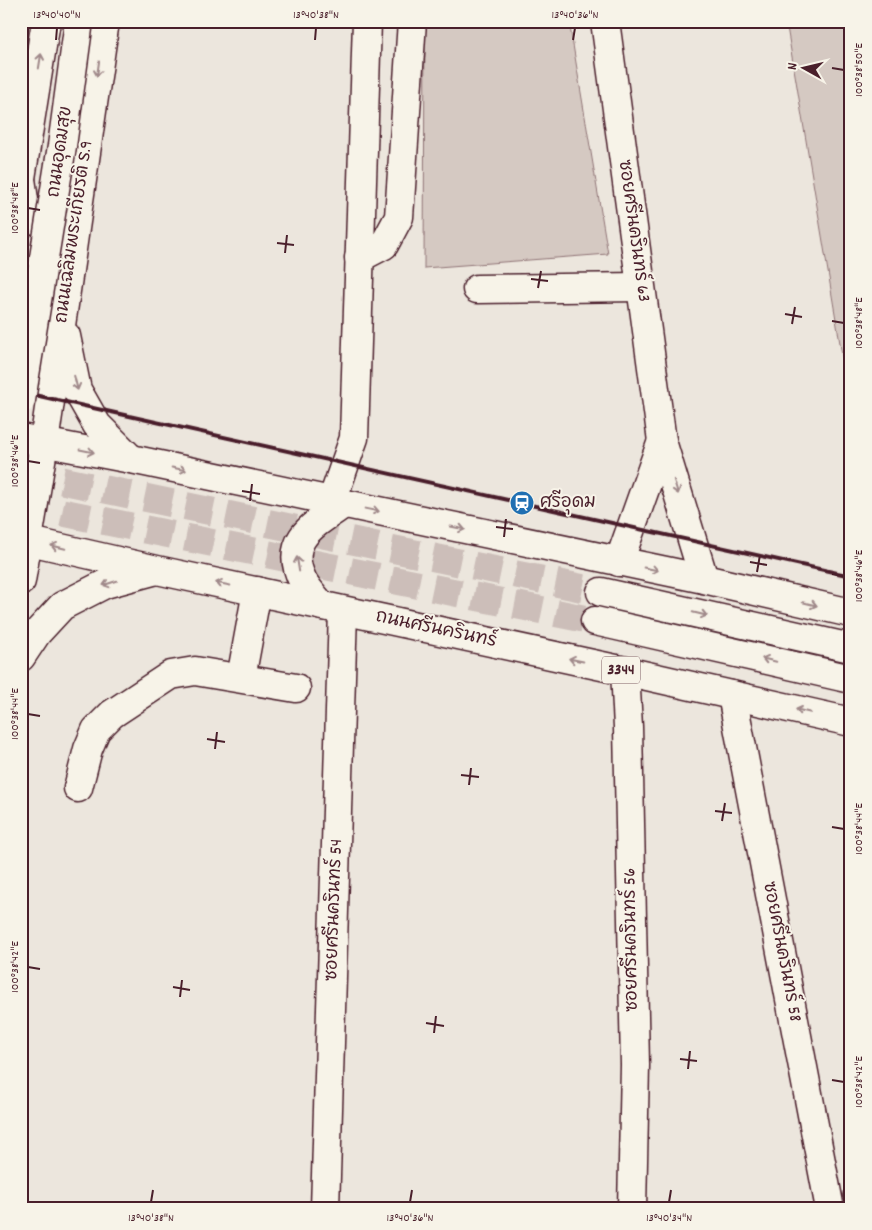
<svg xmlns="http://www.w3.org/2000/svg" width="872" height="1230" font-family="Dekko,'Playpen Sans Thai',sans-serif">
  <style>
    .green { fill: #d5c9c2; stroke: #907476 }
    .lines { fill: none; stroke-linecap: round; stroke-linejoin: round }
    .major-tunnel { stroke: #ccbeb9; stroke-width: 28; stroke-dasharray: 28 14; stroke-linecap: butt }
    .minor-casing { stroke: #4a1f2b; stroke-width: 31 }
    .major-casing { stroke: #4a1f2b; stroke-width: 31 }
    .minor { stroke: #f7f3e8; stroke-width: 28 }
    .major { stroke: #f7f3e8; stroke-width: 28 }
    .rail { stroke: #4a1f2b; stroke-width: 4 }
    .major-bridge-casing { stroke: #4a1f2b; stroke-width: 31; stroke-linecap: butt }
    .major-bridge { stroke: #f7f3e8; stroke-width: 28 }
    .oneway { stroke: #a0898a }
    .ticks { fill: none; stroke: #4a1f2b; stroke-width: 2 }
    .labels { text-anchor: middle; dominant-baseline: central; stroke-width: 4; stroke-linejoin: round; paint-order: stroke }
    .shield { fill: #f7f3e8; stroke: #7e5f64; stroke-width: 1 }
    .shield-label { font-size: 16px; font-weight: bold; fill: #4a1f2b }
    .street-label { font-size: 18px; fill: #4a1f2b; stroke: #f7f3e8 }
    .poi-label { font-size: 18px; fill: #4a1f2b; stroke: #f7f3e8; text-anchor: start }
    .neatline { fill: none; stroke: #4a1f2b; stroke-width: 2 }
    .ticks-label { font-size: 12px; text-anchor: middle; fill: #4a1f2b }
  </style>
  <rect width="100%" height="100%" fill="#ece6dd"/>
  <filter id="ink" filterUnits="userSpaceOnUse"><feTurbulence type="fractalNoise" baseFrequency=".02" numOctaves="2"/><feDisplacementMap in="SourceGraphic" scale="10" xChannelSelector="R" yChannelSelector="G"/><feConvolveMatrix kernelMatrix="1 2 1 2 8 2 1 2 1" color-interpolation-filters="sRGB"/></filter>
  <g filter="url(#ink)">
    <g class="green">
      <path d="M425,21H569L608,254L424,268Z"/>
      <path d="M786,21H851V409Z"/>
    </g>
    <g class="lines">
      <g class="major-tunnel">
        <path d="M21,472L601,592"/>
        <path d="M21,504L595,621"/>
      </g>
      <defs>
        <g id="minor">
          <path d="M605,21L662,441L704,579"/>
          <path d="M359,258L384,245L399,217L412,21"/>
          <path d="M477,289L640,287"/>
          <path d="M332,501L354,438L367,21"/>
          <path d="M619,562L662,441"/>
          <path d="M625,671L628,727L635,1065L632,1209"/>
          <path d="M241,678L257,591"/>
          <path d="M732,695L830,1209"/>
          <path d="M78,788L88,749L96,730L112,714L171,675L195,671L296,688"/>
          <path d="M325,1209L343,611"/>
        </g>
        <g id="major">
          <path d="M21,178L46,21"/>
          <path d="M21,180C23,189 23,200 26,208C35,228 56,227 69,213"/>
          <path d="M66,336L77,390L97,425L131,459"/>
          <path d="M21,438L131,459L704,579L851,613"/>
          <path d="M21,539L157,570L625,671L851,722"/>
          <path d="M21,581L44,443L105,21"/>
          <path d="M601,592L851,648"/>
          <path d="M322,606C316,598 308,590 303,581C282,540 315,524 344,504"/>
          <path d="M595,621L851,679"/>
          <path d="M21,657L37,633L62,606L105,584L153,571"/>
        </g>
      </defs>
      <use href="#minor" class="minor-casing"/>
      <use href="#major" class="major-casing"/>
      <use href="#minor" class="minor"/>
      <use href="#major" class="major"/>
      <path class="rail" d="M21,392L851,576"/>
      <defs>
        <path id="major-bridge" d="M21,400L62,146L79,21"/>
      </defs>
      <use href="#major-bridge" class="major-bridge-casing"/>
      <use href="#major-bridge" class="major-bridge"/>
    </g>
    <defs><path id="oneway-shaft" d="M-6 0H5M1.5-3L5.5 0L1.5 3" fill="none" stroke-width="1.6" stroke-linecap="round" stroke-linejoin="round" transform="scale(1.25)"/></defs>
    <g class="oneway">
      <use href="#oneway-shaft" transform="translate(40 61) rotate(-81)"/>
      <use href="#oneway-shaft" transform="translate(98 69) rotate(98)"/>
      <use href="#oneway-shaft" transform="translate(76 383) rotate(76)"/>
      <use href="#oneway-shaft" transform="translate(87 451) rotate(11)"/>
      <use href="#oneway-shaft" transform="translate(179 469) rotate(12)"/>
      <use href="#oneway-shaft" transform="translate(676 487) rotate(73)"/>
      <use href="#oneway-shaft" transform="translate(372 510) rotate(11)"/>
      <use href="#oneway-shaft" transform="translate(458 528) rotate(12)"/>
      <use href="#oneway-shaft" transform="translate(58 547) rotate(-167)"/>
      <use href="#oneway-shaft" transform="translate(298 564) rotate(-99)"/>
      <use href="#oneway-shaft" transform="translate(651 569) rotate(11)"/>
      <use href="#oneway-shaft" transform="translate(110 583) rotate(162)"/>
      <use href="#oneway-shaft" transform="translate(223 584) rotate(-168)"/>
      <use href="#oneway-shaft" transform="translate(810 604) rotate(13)"/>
      <use href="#oneway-shaft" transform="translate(700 614) rotate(13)"/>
      <use href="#oneway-shaft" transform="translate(576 660) rotate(-168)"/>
      <use href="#oneway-shaft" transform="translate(769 660) rotate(-167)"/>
      <use href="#oneway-shaft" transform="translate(803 711) rotate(-167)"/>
    </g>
  </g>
  <path class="ticks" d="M56,40L57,28M315,40L316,28M573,40L575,28M832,68L844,70M28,208L40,210M277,243L294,245M285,253L287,235M531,279L548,281M538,288L541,271M785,314L802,317M832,321L844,323M792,324L795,307M28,461L40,463M242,491L260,494M250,501L252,484M496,527L513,529M504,537L506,519M750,562L767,565M757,572L760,555M832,574L844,576M28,714L40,716M207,739L225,742M215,749L217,732M461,775L479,777M469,785L471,768M715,811L732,813M722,821L725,803M832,827L844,829M28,967L40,969M173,987L190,990M180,997L182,980M426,1023L444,1026M434,1033L436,1016M680,1059L697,1061M688,1069L690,1051M832,1080L844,1082M151,1202L153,1190M410,1202L412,1190M669,1202L671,1190"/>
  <defs>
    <symbol id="station-disc" viewBox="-11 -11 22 22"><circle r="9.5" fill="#1f6fb2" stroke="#f7f3e8"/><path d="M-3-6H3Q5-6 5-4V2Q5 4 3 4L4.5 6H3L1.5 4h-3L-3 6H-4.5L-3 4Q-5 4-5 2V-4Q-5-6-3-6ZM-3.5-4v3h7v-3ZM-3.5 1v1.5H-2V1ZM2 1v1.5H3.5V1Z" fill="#fff"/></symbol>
  </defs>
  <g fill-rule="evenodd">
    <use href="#station-disc" x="508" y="489" width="28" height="28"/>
  </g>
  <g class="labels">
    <rect class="shield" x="602" y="656.5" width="38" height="27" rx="4"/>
    <g class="shield-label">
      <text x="621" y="670">3344</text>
    </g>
    <g class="street-label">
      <text transform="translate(61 152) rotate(-82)">ถนนอุดมสุข</text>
      <text transform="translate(633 231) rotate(82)">ซอยศรีนครินทร์ 63</text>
      <text transform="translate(75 232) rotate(-82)">ถนนเฉลิมพระเกียรติ ร.9</text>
      <text transform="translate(436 630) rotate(12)">ถนนศรีนครินทร์</text>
      <text transform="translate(335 910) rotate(-88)">ซอยศรีนครินทร์ 54</text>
      <text transform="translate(632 940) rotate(-91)">ซอยศรีนครินทร์ 56</text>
      <text transform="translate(781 952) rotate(79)">ซอยศรีนครินทร์ 58</text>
    </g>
    <g class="poi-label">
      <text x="540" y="503">ศรีอุดม</text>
    </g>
  </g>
  <rect width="872" height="1230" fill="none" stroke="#f7f3e8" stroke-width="55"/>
  <g transform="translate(804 68) rotate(278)" stroke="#f7f3e8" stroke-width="4" paint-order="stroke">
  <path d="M0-4L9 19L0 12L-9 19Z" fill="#4a1f2b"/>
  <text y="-8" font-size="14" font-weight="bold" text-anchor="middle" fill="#4a1f2b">N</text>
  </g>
  <rect x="28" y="28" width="816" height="1174" class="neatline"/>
  <g class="ticks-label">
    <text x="57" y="18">13°40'40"N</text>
    <text x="316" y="18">13°40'38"N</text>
    <text x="575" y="18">13°40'36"N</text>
    <text transform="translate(858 70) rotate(-90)" y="4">100°38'50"E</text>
    <text transform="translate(14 208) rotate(-90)" y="4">100°38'48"E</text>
    <text transform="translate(858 323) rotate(-90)" y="4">100°38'48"E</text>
    <text transform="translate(14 461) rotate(-90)" y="4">100°38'46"E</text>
    <text transform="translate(858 576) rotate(-90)" y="4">100°38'46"E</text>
    <text transform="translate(14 714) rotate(-90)" y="4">100°38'44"E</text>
    <text transform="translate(858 829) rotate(-90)" y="4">100°38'44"E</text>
    <text transform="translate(14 967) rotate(-90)" y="4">100°38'42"E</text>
    <text transform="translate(858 1082) rotate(-90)" y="4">100°38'42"E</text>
    <text x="151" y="1221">13°40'38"N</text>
    <text x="410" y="1221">13°40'36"N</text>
    <text x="669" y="1221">13°40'34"N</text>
  </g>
</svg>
